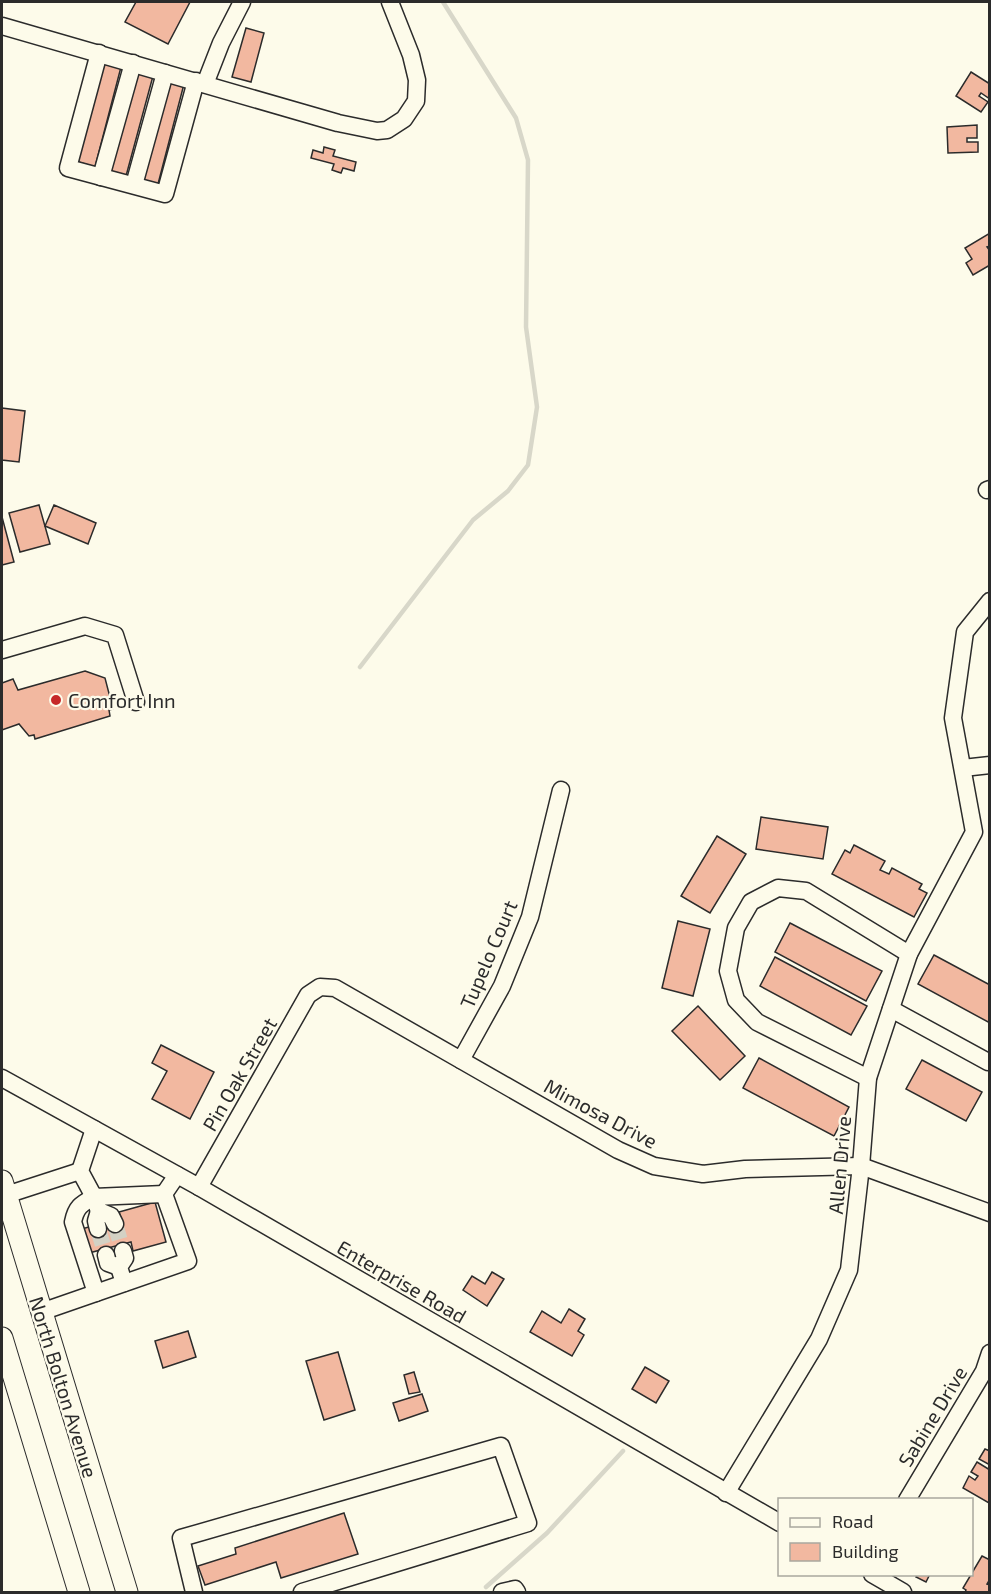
<svg xmlns="http://www.w3.org/2000/svg" width="991" height="1594" font-family="'Exo 2',sans-serif">
  <style>
    .lines { fill: none; stroke-linecap: round; stroke-linejoin: round }
    .stream { stroke: #d8d7c9; stroke-width: 4.5 }
    .building { fill: #f2b8a0; stroke: #2b2b2b; stroke-width: 1.5 }
    .minor-tunnel { stroke: #d3d1c4; stroke-width: 16; stroke-dasharray: 16 8; stroke-linecap: butt }
    .minor-casing { stroke: #2b2b2b; stroke-width: 19 }
    .major-casing { stroke: #2b2b2b; stroke-width: 23 }
    .minor { stroke: #fdfbea; stroke-width: 16 }
    .major { stroke: #fdfbea; stroke-width: 21 }
    .poi-dot { fill: #c62828; stroke: #fdfbea; stroke-width: 2 }
    .labels { text-anchor: middle; dominant-baseline: central; stroke-width: 4.5; stroke-linejoin: round; paint-order: stroke }
    .poi-label { font-size: 20px; fill: #2b2b2b; stroke: #fdfbea; text-anchor: start }
    .street-label { font-size: 20px; fill: #2b2b2b; stroke: #fdfbea }
  </style>
  <rect width="100%" height="100%" fill="#fdfbea"/>
  <g class="lines">
    <g class="stream">
      <path d="M360,667L473,520L508,491L528,465L537,407L526,327L528,160L516,118L443,2"/>
      <path d="M486,1587L547,1533L623,1451"/>
    </g>
  </g>
  <g class="building">
    <path d="M136,2H190L168,44L125,22Z"/>
    <path d="M246,28L264,33L251,82L232,77Z"/>
    <path d="M101,62L121,67L95,167L75,161Z"/>
    <path d="M134,71L153,76L126,176L107,171Z"/>
    <path d="M971,72L990,84V99L981,93L979,96L988,102L981,112L956,96Z"/>
    <path d="M164,79L184,84L158,184L139,179Z"/>
    <path d="M977,125V138H967V142H978V152L948,153L947,127Z"/>
    <path d="M324,147L335,150L333,156L356,162L354,171L343,168L341,173L332,170L334,164L311,158L313,150L323,153Z"/>
    <path d="M990,233V246L987,247L990,251V265L973,275L966,263L972,259L965,248Z"/>
    <path d="M2,408L25,411L19,462L2,460Z"/>
    <path d="M39,505L50,544L20,552L9,513Z"/>
    <path d="M54,505L96,523L88,544L45,526Z"/>
    <path d="M2,517L14,562L2,565Z"/>
    <path d="M85,671L105,678L113,709L109,710L110,716L35,739L34,735L29,736L19,724L2,730V683L13,679L18,690Z"/>
    <path d="M761,817L828,827L823,859L756,849Z"/>
    <path d="M717,836L746,854L710,913L681,896Z"/>
    <path d="M854,845L885,861L880,870L889,874L892,868L922,884L919,889L927,893L914,917L832,874L845,850L850,853Z"/>
    <path d="M678,921L710,929L693,996L662,988Z"/>
    <path d="M790,923L882,971L866,1001L775,952Z"/>
    <path d="M934,955L990,985V1023L918,984Z"/>
    <path d="M775,957L867,1006L851,1035L760,986Z"/>
    <path d="M698,1006L745,1056L720,1080L672,1031Z"/>
    <path d="M161,1045L214,1072L190,1119L152,1099L167,1071L152,1063Z"/>
    <path d="M759,1058L849,1107L834,1136L743,1088Z"/>
    <path d="M922,1060L982,1092L966,1121L906,1089Z"/>
    <path d="M155,1202L166,1242L133,1251L131,1242L85,1254L78,1230L121,1218L119,1212Z"/>
    <path d="M492,1272L504,1279L487,1306L463,1290L472,1276L485,1284Z"/>
    <path d="M569,1309L585,1319L578,1331L584,1335L572,1356L530,1332L542,1311L561,1323Z"/>
    <path d="M188,1331L196,1357L163,1368L155,1341Z"/>
    <path d="M338,1352L355,1410L324,1420L306,1361Z"/>
    <path d="M645,1367L669,1381L656,1403L632,1389Z"/>
    <path d="M414,1372L420,1392L409,1394L404,1375Z"/>
    <path d="M422,1394L428,1411L399,1421L393,1403Z"/>
    <path d="M985,1449L990,1451V1465L979,1459Z"/>
    <path d="M977,1462L990,1470L989,1503L963,1488L969,1476L975,1480L978,1476L971,1472Z"/>
    <path d="M344,1513L358,1554L281,1578L276,1562L205,1585L198,1566L236,1554L235,1548Z"/>
    <path d="M982,1556L990,1560V1579L987,1584L990,1585V1592H965L966,1590L963,1588Z"/>
    <path d="M918,1574H930L926,1582L916,1577Z"/>
  </g>
  <g class="lines">
    <g class="minor-tunnel">
      <path d="M115,1224L123,1251"/>
      <path d="M98,1229L106,1255"/>
    </g>
    <defs>
      <g id="minor">
        <path d="M2,26L338,123L377,131L387,130L404,119L416,101L417,80L411,55L390,2"/>
        <path d="M99,53L68,168L165,194L196,81"/>
        <path d="M205,84L221,43L242,2"/>
        <path d="M101,177L133,63"/>
        <path d="M134,185L165,73"/>
        <path d="M987,490L990,489"/>
        <path d="M2,650L85,626L115,635L136,702"/>
        <path d="M963,768L990,765"/>
        <path d="M891,1009L988,1062"/>
        <path d="M461,1060L502,986L530,917L561,790"/>
        <path d="M2,1078L199,1187L780,1523"/>
        <path d="M868,1078L757,1022L736,1000L728,971L736,928L751,902L778,888L806,891L909,954"/>
        <path d="M94,1129L80,1171L94,1197L164,1194"/>
        <path d="M199,1187L308,995L320,987L335,988L618,1150L654,1166L703,1174L745,1169L861,1166L990,1213"/>
        <path d="M6,1195L80,1171"/>
        <path d="M98,1229L96,1221L99,1211"/>
        <path d="M123,1251L125,1258L119,1267L124,1283"/>
        <path d="M106,1255L108,1263L119,1267"/>
        <path d="M96,1293L73,1222C76,1207 81,1204 94,1197L99,1211L111,1216L115,1224"/>
        <path d="M41,1312L188,1261L164,1194L177,1175"/>
        <path d="M726,1493L819,1339L849,1270L861,1166L868,1078L909,954L974,832L953,718L965,632L990,601"/>
        <path d="M907,1500L984,1371L990,1353"/>
        <path d="M872,1574L903,1592"/>
        <path d="M194,1592L181,1538L501,1446L528,1523L302,1592"/>
        <path d="M502,1592L515,1589L517,1592"/>
      </g>
      <g id="major">
        <path d="M2,1181L127,1592"/>
        <path d="M2,1338L79,1592"/>
      </g>
    </defs>
    <use href="#minor" class="minor-casing"/>
    <use href="#major" class="major-casing"/>
    <use href="#minor" class="minor"/>
    <use href="#major" class="major"/>
  </g>
  <circle class="poi-dot" cx="56" cy="700" r="6"/>
  <g class="labels">
    <g class="poi-label">
      <text x="68" y="700">Comfort Inn</text>
    </g>
    <g class="street-label">
      <text transform="translate(488 954) rotate(-67)">Tupelo Court</text>
      <text transform="translate(239 1074) rotate(-60)">Pin Oak Street</text>
      <text transform="translate(601 1113) rotate(28)">Mimosa Drive</text>
      <text transform="translate(839 1165) rotate(-85)">Allen Drive</text>
      <text transform="translate(402 1281) rotate(30)">Enterprise Road</text>
      <text transform="translate(64 1387) rotate(73)">North Bolton Avenue</text>
      <text transform="translate(932 1416) rotate(-59)">Sabine Drive</text>
    </g>
  </g>
  <rect width="991" height="1594" fill="none" stroke="#2b2b2b" stroke-width="6"/>
  <rect x="778" y="1498" width="195" height="78" fill="#fdfbea" stroke="#a9a89e" stroke-width="1.5"/>
  <rect x="790" y="1518" width="30" height="9" fill="#fdfbea" stroke="#a9a89e" stroke-width="1.5"/>
  <text x="832" y="1528" font-size="18" fill="#2b2b2b">Road</text>
  <rect x="790" y="1543" width="30" height="18" fill="#f2b8a0" stroke="#a9a89e" stroke-width="1.5"/>
  <text x="832" y="1558" font-size="18" fill="#2b2b2b">Building</text>
</svg>
